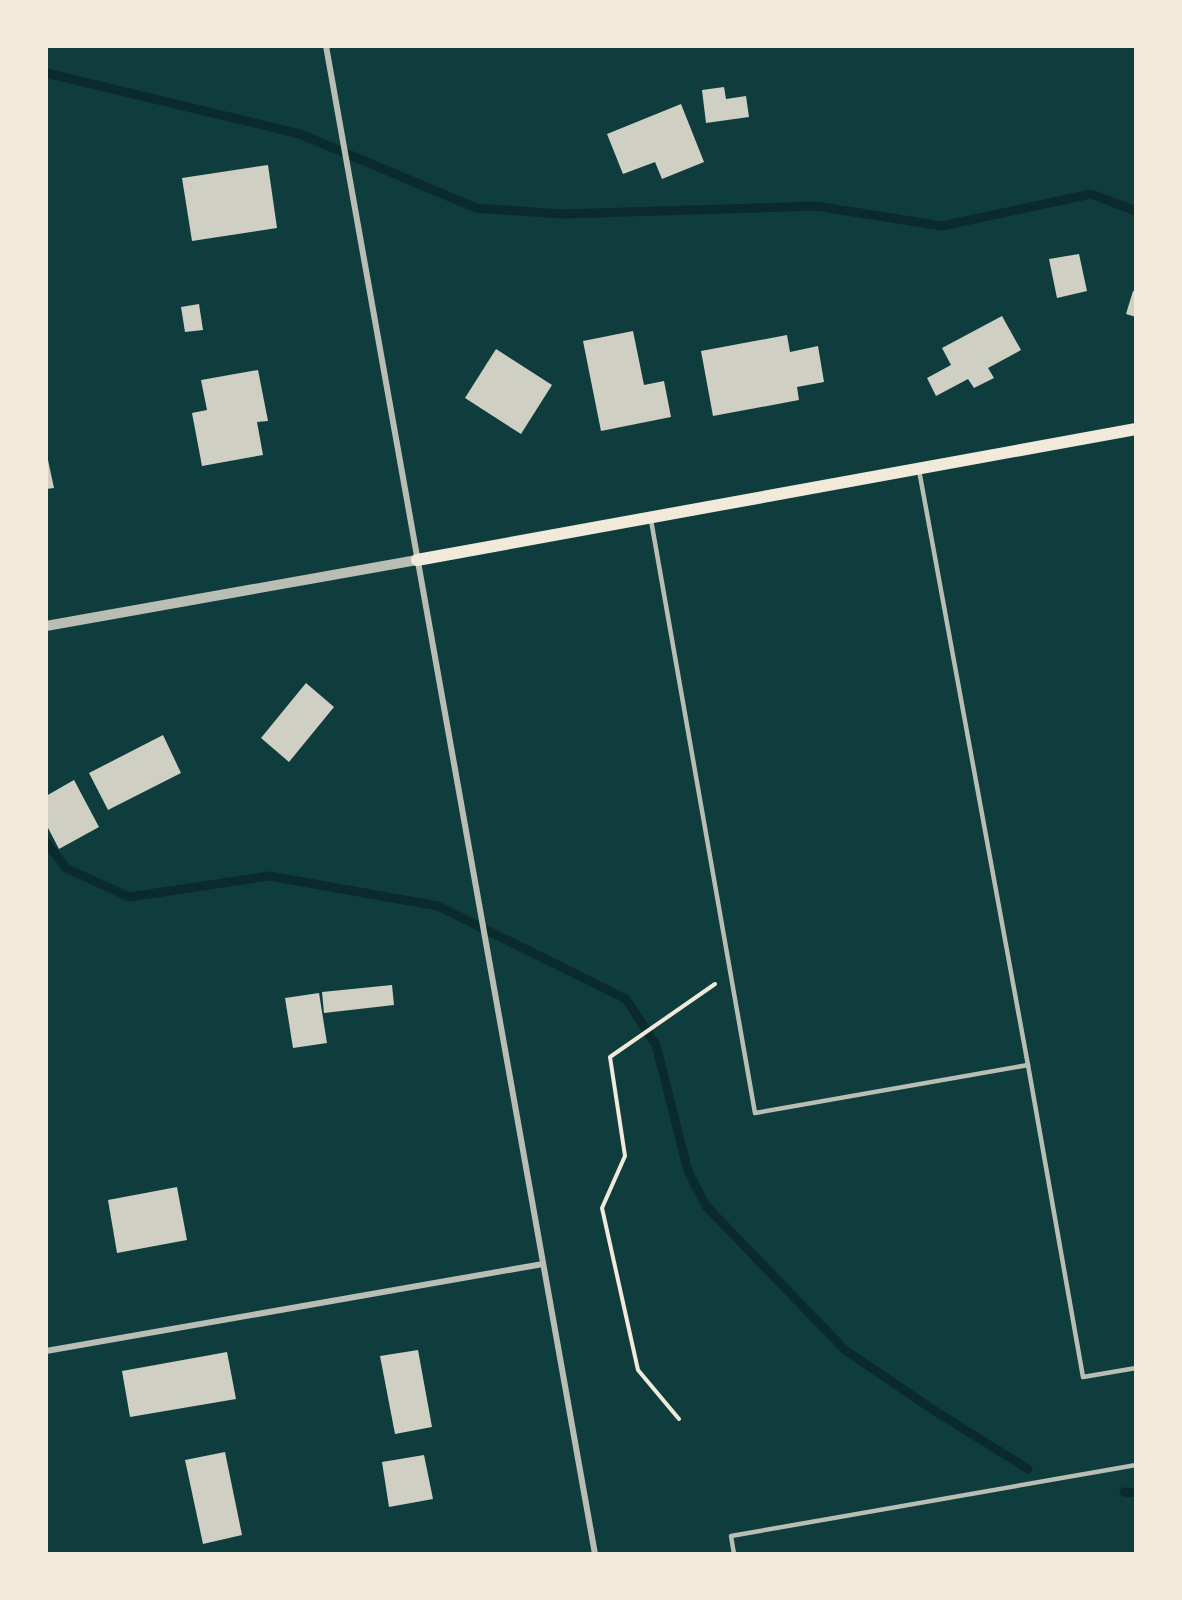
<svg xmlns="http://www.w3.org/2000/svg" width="1182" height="1600" font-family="'IBM Plex Sans',sans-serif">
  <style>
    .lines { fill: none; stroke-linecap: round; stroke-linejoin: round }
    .stream { stroke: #0a2a2b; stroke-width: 9 }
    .building { fill: #cfcfc3 }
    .path { stroke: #f1e9da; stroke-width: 4 }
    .service { stroke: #b8beb3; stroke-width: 4.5 }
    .minor { stroke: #b8beb3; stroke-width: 6 }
    .tertiary { stroke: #b8beb3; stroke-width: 10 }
    .secondary { stroke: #f1e9da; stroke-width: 12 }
  </style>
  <rect width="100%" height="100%" fill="#0f3d3e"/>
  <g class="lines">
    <g class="stream">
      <path d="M46,73L300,134L476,208L562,214L816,206L942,226L1091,194L1136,211"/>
      <path d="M46,842L66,868L129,897L269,876L438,906L626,999L656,1045L688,1171L706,1206L845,1350L935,1411L1028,1469"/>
      <path d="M1124,1492L1136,1493"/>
    </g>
  </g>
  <g class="building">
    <path d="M724,87L726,99L746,96L749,117L706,123L702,90Z"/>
    <path d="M681,104L704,162L662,179L655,162L623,174L607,134Z"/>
    <path d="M268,165L277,228L192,241L182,178Z"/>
    <path d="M1079,254L1087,291L1057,298L1049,259Z"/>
    <path d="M1133,291L1136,292V317L1126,314Z"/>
    <path d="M199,304L203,330L185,332L181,307Z"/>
    <path d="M1002,316L1021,350L988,368L994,378L974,388L968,379L936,396L927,378L951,365L942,348Z"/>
    <path d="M633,331L644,385L664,381L671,417L601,431L583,341Z"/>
    <path d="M787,335L790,352L818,346L824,382L797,387L799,400L713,416L701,351Z"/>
    <path d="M496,349L552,385L521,434L465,398Z"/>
    <path d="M258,370L268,421L257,422L263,455L202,466L192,413L207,410L201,380Z"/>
    <path d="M46,451L54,488L46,489Z"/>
    <path d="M306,683L334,707L289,762L261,738Z"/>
    <path d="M163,735L181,773L108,810L89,773Z"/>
    <path d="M74,780L99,827L59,849L46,824V796Z"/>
    <path d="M392,985L394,1005L324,1013L322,992Z"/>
    <path d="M319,993L327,1043L293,1048L285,998Z"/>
    <path d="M177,1187L187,1240L117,1253L108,1200Z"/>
    <path d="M418,1350L432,1427L395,1434L380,1356Z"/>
    <path d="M227,1352L236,1399L130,1417L122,1371Z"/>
    <path d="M225,1452L242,1535L203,1544L185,1460Z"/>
    <path d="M424,1455L433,1499L389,1507L382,1462Z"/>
  </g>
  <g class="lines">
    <path class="path" d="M679,1419L638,1370L602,1208L625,1156L610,1057L715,984"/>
    <g class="service">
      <path d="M919,470L1028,1065L1083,1377L1136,1368"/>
      <path d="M651,520L755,1113L1028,1065"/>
      <path d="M734,1554L731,1536L1136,1465"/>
    </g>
    <g class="minor">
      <path d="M326,46L595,1554"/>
      <path d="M46,1351L543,1264"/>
    </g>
    <path class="tertiary" d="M46,626L417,560"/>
    <path class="secondary" d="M417,560L1136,429"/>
  </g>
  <rect width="1182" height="1600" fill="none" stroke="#f1e9da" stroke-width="96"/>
</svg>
